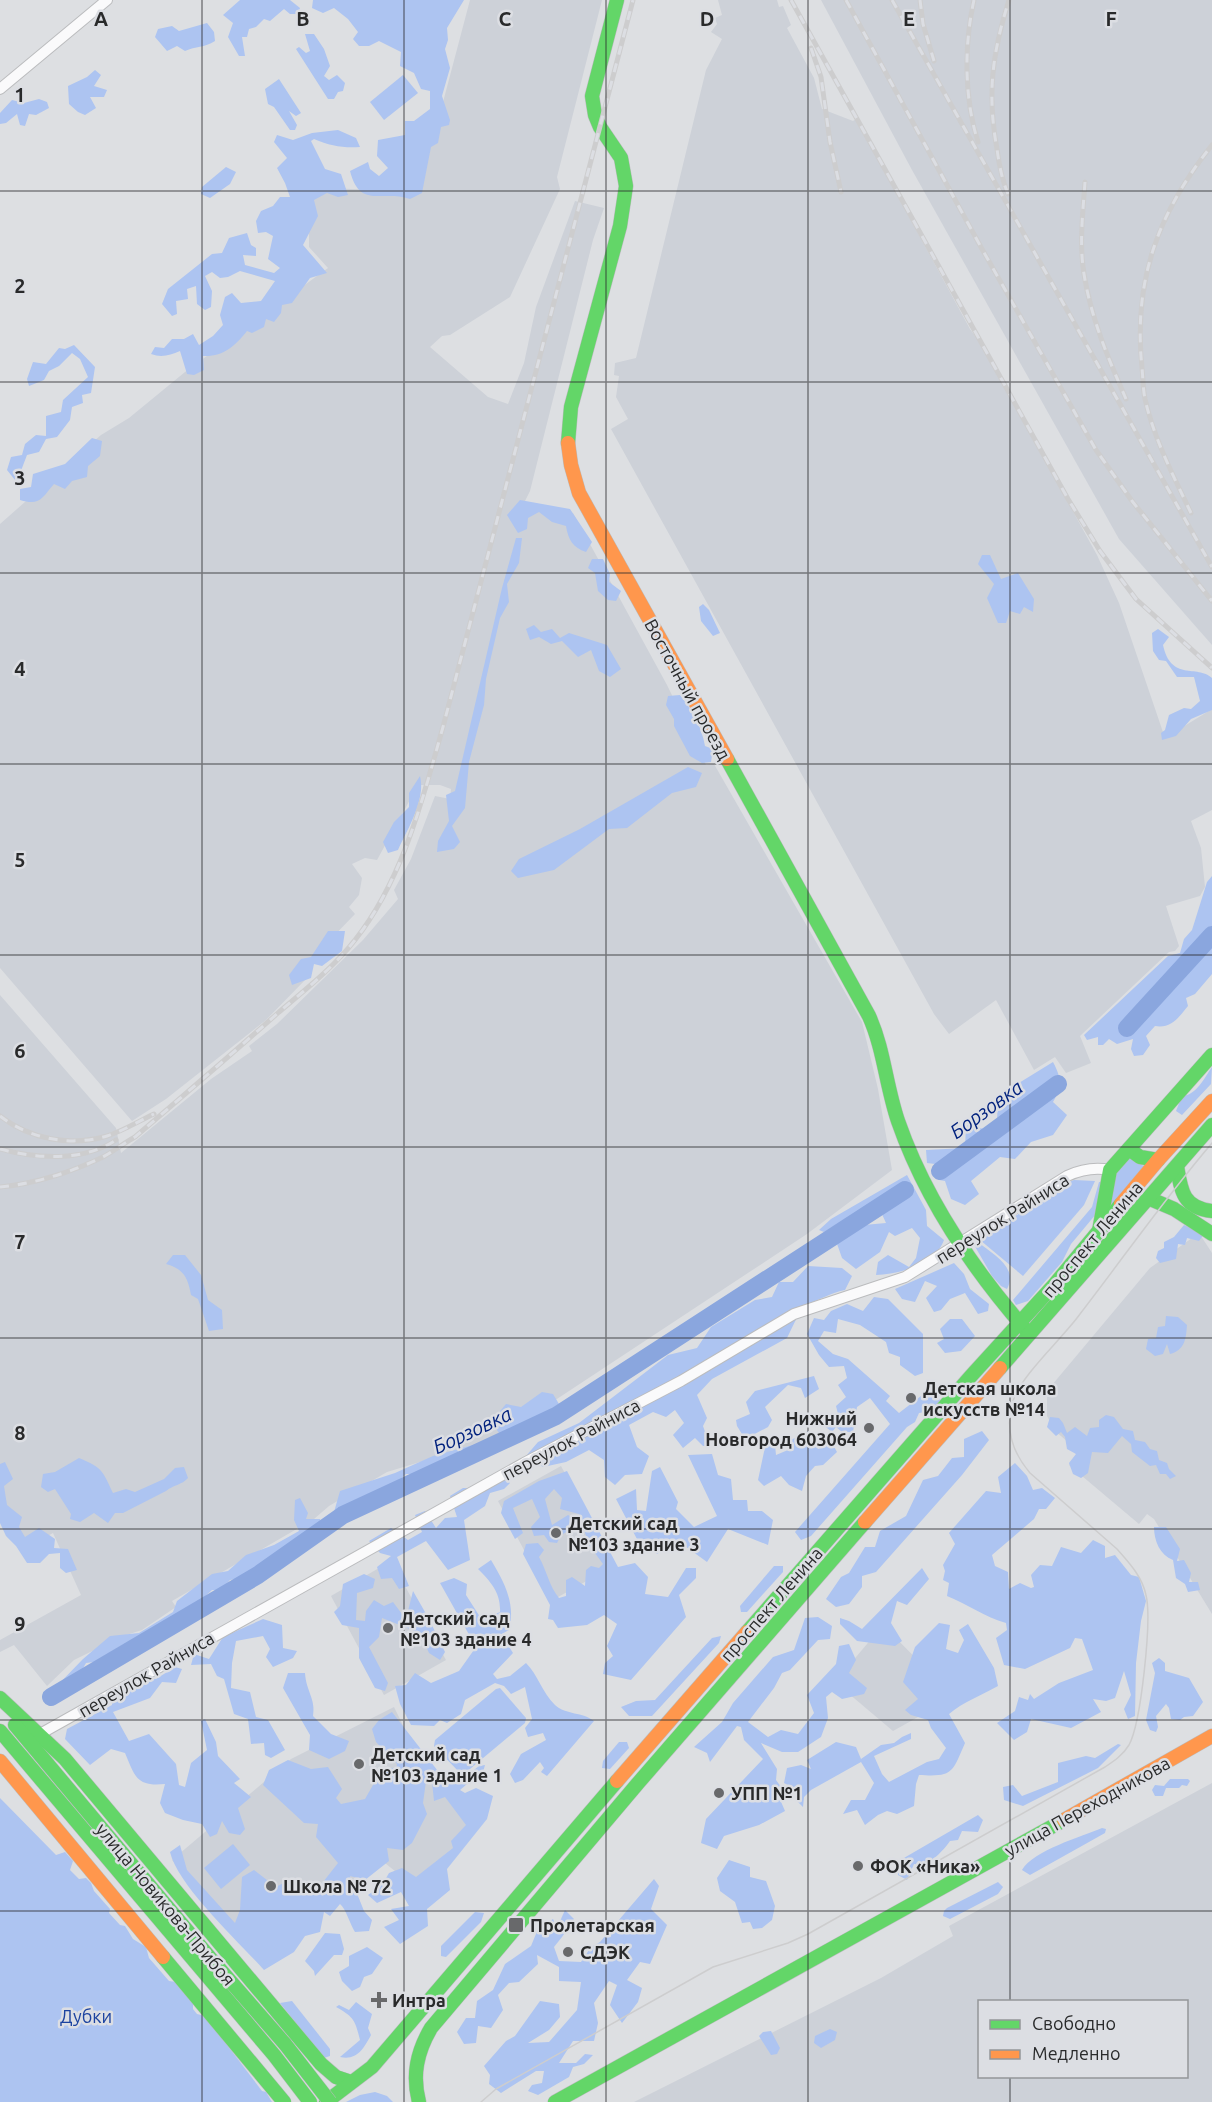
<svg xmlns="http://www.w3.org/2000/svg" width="1212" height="2102" font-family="Ubuntu,sans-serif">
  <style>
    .built { fill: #cdd1d8; fill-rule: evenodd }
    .green { fill: #adc4f1 }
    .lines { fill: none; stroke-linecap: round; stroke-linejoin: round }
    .river { stroke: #8aa6de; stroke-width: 18 }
    .street-casing { stroke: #bbbcbe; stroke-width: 12 }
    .fast-casing { stroke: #bbbcbe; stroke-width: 15 }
    .slow-casing { stroke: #bbbcbe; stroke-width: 15 }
    .street { stroke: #fafafb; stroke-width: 10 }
    .fast { stroke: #63d668; stroke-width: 14 }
    .slow { stroke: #ff974d; stroke-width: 14 }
    .tram { stroke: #cdcdce; stroke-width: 1.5 }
    .rail-casing { stroke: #cdcdce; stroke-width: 5 }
    .rail { stroke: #dcdee3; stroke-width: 3; stroke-dasharray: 9; stroke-linecap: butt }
    .fast-bridge-casing { stroke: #bbbcbe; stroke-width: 15; stroke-linecap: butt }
    .fast-bridge { stroke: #63d668; stroke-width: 14 }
    .grid { fill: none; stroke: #292a2b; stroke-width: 1.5; stroke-opacity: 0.55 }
    .poi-dot { fill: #68696b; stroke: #dcdee3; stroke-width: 2 }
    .labels { text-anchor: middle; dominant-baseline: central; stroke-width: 5; stroke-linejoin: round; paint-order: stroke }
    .street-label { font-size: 18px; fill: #292a2b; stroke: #dcdee3 }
    .poi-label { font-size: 18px; font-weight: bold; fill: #292a2b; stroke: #dcdee3; text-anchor: start }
    .park-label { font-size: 18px; fill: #1c43a0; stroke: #dcdee3 }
    .water-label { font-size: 20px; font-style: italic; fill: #02227e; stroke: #dcdee3 }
    .grid-label { font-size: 20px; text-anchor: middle; font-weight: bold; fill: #292a2b; stroke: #dcdee3; stroke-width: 5; stroke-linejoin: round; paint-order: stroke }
  </style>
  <rect width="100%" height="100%" fill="#dddfe2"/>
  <g class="built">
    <path d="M470,0H602L557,177L560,189L510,297L450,335L442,336L430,347L488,397L508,404L524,363L536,307L575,201L604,208L593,240L530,491L524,503L573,513L667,685L706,765L714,764L862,1022L878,1089L892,1170L807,1234L504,1434L463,1449L387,1472L329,1506L314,1519L172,1601L176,1607L142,1630L123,1636L74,1660L47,1686L14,1645L0,1652V1640L81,1595L53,1533L26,1548L0,1502V995L116,1128L121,1153L211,1079L252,1051L249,1046L277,1024L363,940L398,899L394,890L411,859L435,796L450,799L451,789L440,785H418L377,860L365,858L352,864L362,878L359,895L349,907L355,914L300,971L307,978L266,1020L166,1099L132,1121L0,968V524L101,435L129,418L185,372L328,268L309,247V201L329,188L396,191L433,140Z"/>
    <path d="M718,0H777L779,7L783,6L791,25L787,28L814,78L822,109L853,121L856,119L970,329L979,341L1097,555L1119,603L1165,738L1212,709V810L1191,821L1201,848L1205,887L1200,896L1166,906L1179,946L1175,951L1169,952L1080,1036L1091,1063L1066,1073L1055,1057L1034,1070L996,1000L949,1034L934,1014L611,429L628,419L616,397L619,376L614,375L615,363L636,358L706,70L722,39L711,32L717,24L715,18L722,15Z"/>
    <path d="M821,0H1212V645L1119,539L912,170Z"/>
    <path d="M1199,1233L1212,1253V1614L1154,1519L1147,1514L1139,1524L1069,1465L1080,1452L1055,1431L1047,1416V1391L1150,1268Z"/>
    <path d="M561,1466L615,1565L551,1601L498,1501Z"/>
    <path d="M391,1561L446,1660L384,1695L331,1596Z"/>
    <path d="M883,1625L954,1697L893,1731L835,1682Z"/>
    <path d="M394,1707L425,1770L483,1821L421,1892L380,1859L258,1962L172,1860L291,1759Z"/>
    <path d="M1212,1783V2102H634L881,1978L953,1936L949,1926ZM980,2002H1186V2076H980Z"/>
  </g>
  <g class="green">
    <path d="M240,0H290L300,8L298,14H290L284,9L270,21L264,19L256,27L249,29L247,37H242L245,56H239L228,37L233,23L223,15Z"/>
    <path d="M313,0H464L447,28L448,40L445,49L450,68L442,96L450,120L449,125L441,127L438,143L431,147L422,193L410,199C382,189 360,210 350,171L368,162L370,169L379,176L388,168L377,156L378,140L405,135V121H414L430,109V91L421,89L414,73L400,66L401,52L379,41L369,46H359L353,39L358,32L348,19L334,8L323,13L312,8Z"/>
    <path d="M207,23L214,32L215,41C204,48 196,46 185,51L177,46L167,51L155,37L158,29L172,26L179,31Z"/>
    <path d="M305,34H314L324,49L330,66L324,76L329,80L337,75L345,83L343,91L338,92L334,99H328L296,49L299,47L306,53L310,51Z"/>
    <path d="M95,70L101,75L94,86L107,90L104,97H90L96,108L85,115L78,112L69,104L68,86L87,77Z"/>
    <path d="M403,75L418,93L384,120L370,102Z"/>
    <path d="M279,79L301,113L296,116L289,111L297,125L295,130H290L274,107L268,104L265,89Z"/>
    <path d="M39,99L47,102L49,108L36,115L29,114L25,126L20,125L17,114L6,123L0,124V113L12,100L24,103Z"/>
    <path d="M338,130L356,138L360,147C343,148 330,146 314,139L311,141L325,169L341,174L348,195L338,197L327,193L314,200L318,216L303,245L327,273L310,278L292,303L282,305L281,313L274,322L266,319L264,327L252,333L247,331C235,346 223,357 203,356L204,370L194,375L187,374L180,351C170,355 162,358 151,354L155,347L164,348L172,339H184L193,334L199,345L213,336L223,325L220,315L225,297L232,293L241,303L261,301L275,281L240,271L228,277L220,278L212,272L205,276L212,291L211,307L205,310L197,304L196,286L187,289L188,299L176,301L177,314L172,316L162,304L168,289L212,254L222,253L229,238L247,233L251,245L256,248V256L243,255L245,265L274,273L280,268L268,259L273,236L266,232L258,233L256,221L261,211L273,206L280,197H290L285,183L277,168L287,158L274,142L277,135L293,140L312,133Z"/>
    <path d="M226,167L236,172L230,184L210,198L201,194L202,187Z"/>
    <path d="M74,345L95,367L91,393L82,395L83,403L72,407L70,420L57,437L46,439L39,452L27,455L19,476L15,480L7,470L11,457L22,455L25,444L36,435L46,436V416L61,412L63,400L88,377L80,359L72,353L59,366L49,371L44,380L29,386L27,379L33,362L46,364L59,348L65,349Z"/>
    <path d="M92,438L102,441L100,456L88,466L87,477L72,481L65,489L54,484C42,498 40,506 20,500V489L31,487L33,474L65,464Z"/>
    <path d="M520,500L570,509L592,542L586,552C573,548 568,539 566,526L552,522L539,512L528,518L527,529L518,533L507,515Z"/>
    <path d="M516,538H522L519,563L507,584L509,602L500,618L486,679L484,705L469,762L465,808L452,826L460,842L454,849L437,852L438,841L449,821L446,795L455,791L502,588Z"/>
    <path d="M982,555H990L1001,579L1018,573L1034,599L1033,612L1024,607L1020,614L1010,611L1006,623H998L987,598L994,584L978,564Z"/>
    <path d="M592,559H603L610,574L609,582L621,591L616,601L608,600L598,591L595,573L588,568Z"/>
    <path d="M703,604L709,610L720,633L713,636L701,621L699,607Z"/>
    <path d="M534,625L541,632L552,629L560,638L569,633L607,645L621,669L610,677L599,671L591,650L578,657L562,641L551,644L539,637L530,640L526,629Z"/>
    <path d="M1158,629L1169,637L1163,645C1171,682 1197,664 1212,678V710L1191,719L1176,736L1162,740L1161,733L1165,730L1169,715L1184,708L1191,709L1200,701L1194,677H1177L1166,661L1159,660L1153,651L1152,633Z"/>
    <path d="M680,695C692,710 702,727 705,746L713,749L711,762L702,763L690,756L674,726V719L666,705L668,696Z"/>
    <path d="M688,767L702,773L696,787L672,793L627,828L609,829L554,870L518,878L511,871L519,859L580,829Z"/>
    <path d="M420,776C426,800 408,828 398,850L388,853L383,842L394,822L409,807V793Z"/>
    <path d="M1212,876V974L1195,994L1186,998L1188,1006C1179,1017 1171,1029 1155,1026L1146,1036L1150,1045L1143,1055L1134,1056L1131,1049L1133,1039L1117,1044L1109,1039L1103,1045H1098V1037L1087,1040L1084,1035L1168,956L1180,953L1184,939L1192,930L1207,882Z"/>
    <path d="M328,931H345L342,951L322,966L314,964L311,978L292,985L289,975L301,959L311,957Z"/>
    <path d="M1053,1062C1062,1079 1062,1086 1053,1102L1067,1115L1053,1135L1031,1142L1015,1159L1000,1157L971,1181L979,1194L965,1205L951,1199L945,1181L939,1180L935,1164L927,1163L926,1150L965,1148L966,1125L984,1129L997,1121L998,1096Z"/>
    <path d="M1212,1067L1211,1084L1182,1115L1176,1111L1182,1096C1197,1095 1204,1078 1212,1067Z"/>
    <path d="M1130,1154L1137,1163L1144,1166L1107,1210L1114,1177Z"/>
    <path d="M907,1175L926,1210L927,1226L944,1240C935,1265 900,1274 876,1275L878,1262L888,1255L909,1267L916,1258L920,1238L912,1228L895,1236L889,1232L880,1252L856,1269L842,1258L836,1241L864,1225L886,1223L876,1201L824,1232L819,1230L831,1219Z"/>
    <path d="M1074,1180L1095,1181L1084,1205L1023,1276L980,1240L1060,1186Z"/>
    <path d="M1099,1182H1101L1096,1214L1071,1244L1062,1262L1028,1301L1016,1305L1013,1300L1092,1207Z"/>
    <path d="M1184,1225L1204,1234L1199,1241L1187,1238L1185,1245L1178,1244L1176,1259L1160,1263L1156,1258L1158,1251L1164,1248V1242L1174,1237Z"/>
    <path d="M978,1242C992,1254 1019,1267 1007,1289L1001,1286L992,1276L973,1243Z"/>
    <path d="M173,1255H185L201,1275L208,1300L222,1310L223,1329L209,1331L198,1299L191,1295C188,1278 184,1269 166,1264Z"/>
    <path d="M954,1263L964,1274L970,1289L989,1304L988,1311L978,1314L965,1293L950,1299L941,1310L934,1312L926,1298L937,1286L925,1281L915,1302L902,1299L895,1289Z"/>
    <path d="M808,1266L842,1268L852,1276L845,1290C830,1293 818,1301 803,1305L787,1338L712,1379L697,1395L707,1418L703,1426L710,1446H703L695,1438L683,1448L673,1435L684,1423L675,1410L666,1417L653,1412L629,1425L637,1447L649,1456L642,1474L625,1475L615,1485L605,1477L604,1460L589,1450L566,1462L543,1467L526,1456L538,1442L579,1423L668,1355L697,1348L711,1327L755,1300L772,1297L779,1282H793Z"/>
    <path d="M874,1297L888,1299L923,1334V1373L915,1376L900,1365V1357L889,1353L886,1342L860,1325L838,1319L836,1333L824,1331L818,1341L833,1354L848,1359L890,1396L886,1401L899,1413L930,1389H937L940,1402L931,1411L919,1413L915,1422L907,1427L811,1536L801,1540L795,1532L890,1424L870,1398L857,1407L853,1432H842L836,1427L832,1432L822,1424L826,1416L838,1414L836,1406L846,1397L838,1385L847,1378L844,1366L829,1367L819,1355L807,1334L814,1318L824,1320L831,1311L847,1304L863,1311Z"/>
    <path d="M1166,1316L1178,1317L1187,1325C1186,1339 1185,1350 1170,1354L1167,1344L1163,1354L1155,1356L1146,1349L1148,1339L1156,1338L1158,1327L1165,1326Z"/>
    <path d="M950,1319H962L975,1336L961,1351L945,1353L937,1343L944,1339L940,1329Z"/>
    <path d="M814,1376L819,1389L805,1398L801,1388L788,1385L765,1407L772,1420L768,1427L745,1439L737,1426L736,1420L750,1414L746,1402L755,1391Z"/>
    <path d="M542,1392L553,1394L559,1404L520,1428L509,1447L486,1452L470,1450L457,1465L432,1467L424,1474H406L391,1488L357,1502L349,1511L334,1512L340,1491L395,1473L433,1456L502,1437L491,1422L506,1404L521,1407Z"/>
    <path d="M1106,1415L1114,1417L1123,1429L1133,1431L1135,1440L1145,1442L1150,1449L1157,1451L1159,1460L1167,1463L1169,1469L1176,1476L1170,1479L1166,1474H1160L1156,1465L1150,1466L1132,1452L1131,1444L1122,1436L1108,1453L1092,1452L1088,1473L1081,1478L1073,1474L1069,1463L1076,1454L1067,1449L1065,1437L1061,1432L1056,1436L1047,1427L1050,1417L1059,1418L1063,1423L1067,1433L1075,1427L1087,1436L1090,1428L1099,1427V1420Z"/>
    <path d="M808,1431L818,1449L832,1443L837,1452L823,1465L815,1466L806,1476L802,1491L789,1485L781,1476L764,1486L758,1480L765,1447L775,1445L776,1455L788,1450L791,1440Z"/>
    <path d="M982,1431L989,1440L962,1475L876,1572L862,1576V1587L849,1604L836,1607L826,1599L841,1577L849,1573L865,1547H875L880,1531L906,1516L923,1480L938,1476L952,1458L964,1457V1439Z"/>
    <path d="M712,1454L718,1475L731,1479L733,1500H747L748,1511H762L773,1520L768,1545L728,1529L707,1562L678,1541L657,1554L647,1543L638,1541L616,1499L636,1489L637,1510L646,1511L652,1471L660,1467L678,1502L676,1509L694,1527L717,1516L688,1455Z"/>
    <path d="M79,1458C103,1468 102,1470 113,1493L126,1489L135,1492L164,1479L175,1468L184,1467L188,1478C182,1485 173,1485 166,1491L123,1513H115L108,1523L94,1513L80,1522L70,1519L71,1514L55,1489L48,1492L41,1487L43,1474L55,1472Z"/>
    <path d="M5,1462L13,1479L4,1486L7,1505L22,1517L19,1527L25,1537L39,1528L55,1539L54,1548L68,1549L77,1570L66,1573L60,1568V1553L49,1554L40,1563H27L16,1546L6,1536L0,1523V1464Z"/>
    <path d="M1015,1463L1027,1476L1033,1490L1042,1488L1055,1498L1046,1509H1039L1034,1519L992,1555L995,1566L1008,1572L1009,1589L1020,1583L1031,1588L1034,1587L1031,1575L1040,1565L1052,1566L1061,1547L1081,1553L1093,1540L1105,1546V1558L1115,1555L1131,1575L1139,1577L1146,1601L1141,1621L1136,1663L1135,1716L1128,1719L1124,1709L1131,1695L1124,1671L1115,1698L1106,1701L1093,1699L1101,1712L1071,1728L1031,1719L1027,1732L1014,1740L997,1723L1015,1711L1019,1697L1028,1700L1030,1694L1034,1699L1059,1683L1093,1670L1082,1639L1075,1638L1070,1648L1025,1669L1004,1665L996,1638L1007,1630L1006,1623C985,1617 967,1604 947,1596L949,1583L943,1580L945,1571L943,1565L955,1544L949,1533L986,1491L1001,1493L998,1477Z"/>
    <path d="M567,1471L618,1567L635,1563L648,1577L645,1594L668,1597L686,1568H696V1578L679,1595L686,1617L631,1680L603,1674L605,1663L613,1656L607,1646L617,1624L604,1615L587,1625L558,1628L553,1620L548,1619L550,1605L523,1554L526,1544L538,1543L544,1550L539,1557C547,1571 549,1586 559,1598L566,1596V1580L572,1577L585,1586L586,1570L591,1566L599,1568L603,1564L589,1545L579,1514L560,1509L562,1498L554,1489L545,1499L552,1525L568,1515L573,1518L574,1528L561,1535L557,1543L549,1542L544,1535L534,1536L531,1527L540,1517L532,1499L513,1508L523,1533L515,1539L501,1513L504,1501L539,1481Z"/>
    <path d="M498,1473L510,1483L504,1489L490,1493L485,1506L464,1520L470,1560L448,1570L426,1541L397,1557L409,1586L399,1589L392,1578L381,1579L377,1567L391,1556L380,1553L369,1541L391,1528L408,1540L422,1532L415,1515L425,1511L436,1528L445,1518L457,1517L450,1496L463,1488H471Z"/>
    <path d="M300,1498L308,1513L306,1519H320L321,1526L242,1578L230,1580L221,1590H212L187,1613L162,1627L157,1636L140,1648L124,1644L94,1662L86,1663L71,1690L57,1700L54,1689L83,1659L110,1636L139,1633L173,1612L177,1601L212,1574L228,1571L246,1555L274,1545L299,1531L294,1520L295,1500Z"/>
    <path d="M1154,1527H1166L1180,1549L1177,1561L1184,1560L1191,1573L1189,1582H1198L1200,1590L1188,1592L1185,1584L1176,1578L1173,1560C1160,1555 1154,1541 1154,1527Z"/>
    <path d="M491,1560C504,1582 516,1603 509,1630L496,1637L508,1645L513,1653L493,1674L497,1679L510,1676L526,1663C538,1675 542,1692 555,1705C566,1715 583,1712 594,1721L547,1776L541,1772L544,1768L540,1762L523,1780L515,1783L510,1774L521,1754L546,1740L543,1733L528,1737L525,1728L532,1719L525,1687L511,1694L504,1686L495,1683L465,1700L461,1714L447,1723L440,1720L434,1726L411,1725L400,1704L395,1686L406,1685L415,1673L431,1683L459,1671L476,1647L440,1583L454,1578L467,1584L466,1595L482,1620L500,1612C501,1593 491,1582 478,1569Z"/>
    <path d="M774,1566H783V1572L747,1612H741L740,1606Z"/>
    <path d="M922,1568L929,1579L907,1605L897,1601L891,1623L902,1641L895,1646L857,1641L840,1624V1618L849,1621L862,1629Z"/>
    <path d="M364,1574L375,1579L373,1588L357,1593L356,1620L365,1621L366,1611L374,1600L384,1606L393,1602L402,1614L408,1611L413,1591L429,1619L445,1652L440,1660L429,1653L420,1633L382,1618L379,1637L369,1647L388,1683L385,1691L375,1688L359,1658V1628L342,1625L334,1612L340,1606L343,1584Z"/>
    <path d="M818,1617L832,1626L830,1639L818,1640L790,1670L782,1673L774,1688L748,1722L768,1737L781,1730L798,1734L814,1713L807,1695L836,1664L839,1646L849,1644L856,1660L849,1673L867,1688L864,1694L842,1699L832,1692L826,1697L828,1718L821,1737L798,1752H782L761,1743L777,1769L776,1780L784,1791L779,1797L785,1811L759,1825L724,1836L717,1849L701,1843L706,1819L763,1759L744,1740L741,1727L737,1726L710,1762L707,1753L694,1747L722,1722L733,1703L773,1657L794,1650L805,1618Z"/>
    <path d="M263,1619L282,1625L283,1648L297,1651L293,1658L273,1667L266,1657L270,1649L263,1636L236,1641L232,1663L231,1688L250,1692L256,1717L268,1720L285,1750L271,1758L265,1755L264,1743L251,1744L248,1719L234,1714L224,1679L217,1676L211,1664L191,1665L194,1654L209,1659L223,1637Z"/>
    <path d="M939,1623L950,1625L946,1649L958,1653L964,1640L959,1630L968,1624L994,1668L998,1686C982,1695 963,1702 949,1714L965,1743C952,1773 953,1777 919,1775L916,1784L914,1806L897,1814L887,1811L878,1815L865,1825L857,1810L843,1814L851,1800H865L874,1783L861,1762L811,1790L804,1797L803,1807L797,1801L800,1791L784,1783L787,1768L801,1765L811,1769L807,1760L836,1742L856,1747L861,1759L881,1745L894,1743L902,1737L911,1733V1739L874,1756L882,1774L889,1782L927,1762L939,1759L946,1748L931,1728L928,1720L911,1715L905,1710L918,1699L903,1682L915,1647Z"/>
    <path d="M721,1636L719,1643L652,1716H629L621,1707L636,1701L655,1700L712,1638Z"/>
    <path d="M1159,1658L1165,1663V1671L1189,1678L1203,1702L1193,1716L1184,1717L1180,1720L1171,1719L1169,1708L1166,1704L1156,1716L1158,1727L1156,1732L1150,1730L1146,1720L1155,1673L1152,1663Z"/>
    <path d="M175,1667L182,1669L176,1683L162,1682L150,1698L113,1712L129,1741L149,1734L176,1764L179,1785L185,1787L191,1763L207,1750L201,1721L205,1719L216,1742L218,1756L240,1779L234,1783L251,1797L238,1808L245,1829L240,1835L229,1833L222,1821L217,1834L210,1837L202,1824L183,1820L165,1813L160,1803L165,1784C136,1787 135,1776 125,1753L111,1749L90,1765L65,1739L67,1729L112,1705L113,1689L136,1677L156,1679Z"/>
    <path d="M288,1673H305C306,1691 316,1699 313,1716L331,1734L349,1741L345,1751L329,1759L309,1750L310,1735L283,1688Z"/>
    <path d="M500,1688L526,1718L525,1723L464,1774H461L434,1746L435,1740L496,1689Z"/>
    <path d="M392,1712L441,1775L457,1783L479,1766L485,1765L481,1779L474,1778L460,1790L465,1793L476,1788L493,1796L487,1819L447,1869L450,1890L427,1909L428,1926L400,1944L384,1927L399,1920L391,1909L409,1906L401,1892L377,1903L368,1895L382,1885L389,1873L402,1868L416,1877L453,1848L451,1841L466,1825L445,1797L434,1801L432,1782L426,1781L423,1803L427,1814L412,1843L403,1850L387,1848L389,1861L365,1880L350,1876L364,1911L372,1920L369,1931L355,1932C350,1924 346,1909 340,1904L330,1916L324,1912L320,1932L305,1936L294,1952L264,1970C238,1941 178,1886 170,1852L180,1845L187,1870L235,1923L240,1910L242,1877L254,1870L276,1887L287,1881L301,1895L316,1891L338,1863L316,1837L318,1824L304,1823L263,1785L269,1770L288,1760L311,1769L328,1767L342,1789L336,1798L341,1804L365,1799L373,1785V1776L387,1767L396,1769L397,1764L376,1742L372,1729L379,1720Z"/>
    <path d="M619,1742H627L629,1748L610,1769L602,1768L603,1761Z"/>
    <path d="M1118,1744L1121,1745L1098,1768L1023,1806L1004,1800L1003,1787L1013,1785L1022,1796L1058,1782V1763L1086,1756L1095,1758Z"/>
    <path d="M1170,1779H1188L1190,1781L1187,1786L1182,1785L1179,1788H1166L1163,1796H1155L1152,1790L1155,1785L1164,1786Z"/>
    <path d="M0,1798L56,1855L65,1852L73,1861L70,1870L79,1879L86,1878L91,1883L94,1891L110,1909L109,1913L120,1925L125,1926L133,1939L146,1947L149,1958L169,1981L176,1982L193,2001V2009L197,2014L205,2016L262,2091L266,2092L272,2102H0Z"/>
    <path d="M978,1815L983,1820L978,1832L962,1831L958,1840L950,1841C942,1852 929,1867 914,1864L907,1880L898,1875L897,1862Z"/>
    <path d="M1102,1828L1106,1829L1105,1833C1080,1847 1055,1861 1030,1875L1022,1870C1034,1850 1081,1837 1102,1828Z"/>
    <path d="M233,1844L250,1865L221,1889L204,1868Z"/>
    <path d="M729,1860L750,1867V1877L766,1881L775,1906L772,1920L762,1928L753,1929L750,1922L742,1923L735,1902L720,1891L717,1878Z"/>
    <path d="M654,1879L659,1886L651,1909L667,1925L650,1964L640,1962L627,1980L642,1988L638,2002L622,2023L610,2005L617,1985L609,1981L594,2003L598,2023L594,2041H573L559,2063H576L585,2054L593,2055L584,2064L573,2067L569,2077L538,2095L528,2091L532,2085L542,2083L544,2071H536L501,2093L489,2084L490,2075L484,2066L506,2041L515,2036L540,2001L559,2004L560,2017L549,2030L528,2043L549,2042L577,2010L581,1982L559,1981V1967L537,1955L538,1964L519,1982L509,1983L498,1995L503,2010L491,2028L478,2026L476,2043L464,2044L457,2032L466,2018H475L477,2001L493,1990L505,1964L531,1946L538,1929L553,1919L557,1928L565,1910L574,1919L562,1937L554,1947L559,1961L581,1962L591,1947L600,1942Z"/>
    <path d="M998,1882L1003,1887L998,1894L950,1919L943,1916L944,1911L947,1908Z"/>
    <path d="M475,1912L484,1913L481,1922L446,1957L441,1956V1946Z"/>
    <path d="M325,1933L340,1934L344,1949L342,1955H334L315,1976L314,1971L305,1961Z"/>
    <path d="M367,1947L383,1958L372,1974L364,1977L360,1987L352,1991L342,1981L339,1972L349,1966V1956Z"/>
    <path d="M292,2001L330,2049V2056L324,2058L280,2003Z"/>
    <path d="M356,2002L372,2014L368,2028L371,2035C364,2048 357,2061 340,2057L360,2040C355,2020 354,2017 336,2007L339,2005L349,2010Z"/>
    <path d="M830,2029L837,2032L835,2040L821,2048L814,2043L815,2036Z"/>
    <path d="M771,2031L780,2048L777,2054L771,2055L759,2036L763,2032Z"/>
    <path d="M375,2092L387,2096L393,2102H346L360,2095Z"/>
  </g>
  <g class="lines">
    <g class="river">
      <path d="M1127,1028L1212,935"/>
      <path d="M940,1171L1058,1084"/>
      <path d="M51,1697L258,1575L343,1515L556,1416L905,1190"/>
    </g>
    <defs>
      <g id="street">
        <path d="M0,89L107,0"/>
        <path d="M40,1734L524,1463L681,1381L794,1314L905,1277L1067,1176C1080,1170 1095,1167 1110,1170"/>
      </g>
      <g id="fast">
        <path d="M568,443L571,407L620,226L626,186L621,158L600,127L595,115L592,96L617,0"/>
        <path d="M727,759L869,1016C884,1049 886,1086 898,1121C925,1199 972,1268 1026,1330"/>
        <path d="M1129,1149L1140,1157L1158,1160"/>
        <path d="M1177,1166C1181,1191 1183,1208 1212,1211"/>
        <path d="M1148,1198L1174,1209L1212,1234"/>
        <path d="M1099,1231L1110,1170L1212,1055"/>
        <path d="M1000,1368L1212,1125"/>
        <path d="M747,1632L971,1376L1054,1285L1121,1204"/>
        <path d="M0,1698L65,1759L321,2064L336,2077L351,2082"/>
        <path d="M15,1725L211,1959L285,2044"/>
        <path d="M0,1731L274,2055L310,2102"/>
        <path d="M163,1957L284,2102"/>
        <path d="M326,2102L372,2067L617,1781"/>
        <path d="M419,2102C412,2075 417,2052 431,2028L639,1782L865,1522"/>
        <path d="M555,2102L1064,1820"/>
      </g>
      <g id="slow">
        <path d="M568,443L571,465L579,493L727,759"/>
        <path d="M1121,1204L1158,1160L1212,1101"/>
        <path d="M865,1522L1000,1368"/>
        <path d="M0,1761L163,1957"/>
        <path d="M617,1781L747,1632"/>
        <path d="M1064,1820L1212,1736"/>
      </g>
    </defs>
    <use href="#street" class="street-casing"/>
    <use href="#fast" class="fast-casing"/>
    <use href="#slow" class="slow-casing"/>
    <use href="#street" class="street"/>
    <use href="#fast" class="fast"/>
    <use href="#slow" class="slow"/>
    <path class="tram" d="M481,2102L496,2089L713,1967L788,1943L808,1934L1105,1767C1114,1761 1123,1755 1129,1745C1141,1723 1152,1620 1146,1595C1142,1576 1129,1563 1117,1549L1030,1473C1012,1452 1005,1427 1013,1401C1021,1375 1063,1338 1080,1314C1124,1257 1165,1198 1212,1143"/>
    <defs>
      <g id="rail">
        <path d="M791,0L1068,499L1100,551L1136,599L1212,668"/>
        <path d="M846,0L982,249L1096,450L1132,501L1212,601"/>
        <path d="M892,0L1212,567"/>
        <path d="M920,0L923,24L934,61"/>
        <path d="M974,0C964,45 964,98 978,142"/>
        <path d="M811,48L821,77L830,142L841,192"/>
        <path d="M1085,182C1083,211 1079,244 1084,274C1091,318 1108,358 1126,399"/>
        <path d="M1008,194C1002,180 999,164 997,149C987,94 992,54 1009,0"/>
        <path d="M1191,513C1174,477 1154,439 1145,399C1143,389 1143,378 1142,368C1133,280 1158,213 1212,145"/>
        <path d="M0,1116C30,1139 70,1147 107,1136C123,1131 139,1121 154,1114"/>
        <path d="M0,1149C37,1159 83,1162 116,1140"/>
        <path d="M0,1187C34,1184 72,1172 103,1157C114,1151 124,1143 135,1137C183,1096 232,1054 279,1012C305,990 334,967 355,940C403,879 422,801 443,727L633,0"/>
      </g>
    </defs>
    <use href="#rail" class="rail-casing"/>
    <use href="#rail" class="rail"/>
    <defs>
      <path id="fast-bridge" d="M285,2044L330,2102"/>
    </defs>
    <use href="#fast-bridge" class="fast-bridge-casing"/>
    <use href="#fast-bridge" class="fast-bridge"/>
  </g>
  <path class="grid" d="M202,0V2102M404,0V2102M606,0V2102M808,0V2102M1010,0V2002M0,191H1212M0,382H1212M0,573H1212M0,764H1212M0,955H1212M0,1147H1212M0,1338H1212M0,1529H1212M0,1720H1212M0,1911H1212M1010,2076V2102"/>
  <g class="poi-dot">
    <circle cx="911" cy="1398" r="6"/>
    <circle cx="869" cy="1428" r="6"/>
    <circle cx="556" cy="1533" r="6"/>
    <circle cx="388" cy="1628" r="6"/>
    <circle cx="359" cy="1764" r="6"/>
    <circle cx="719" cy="1793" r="6"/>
    <circle cx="858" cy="1866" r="6"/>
    <circle cx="271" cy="1886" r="6"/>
    <rect x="508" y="1917" width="16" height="16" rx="3"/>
    <circle cx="568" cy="1952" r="6"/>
    <path d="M376 1991h6v6h6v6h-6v6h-6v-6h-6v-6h6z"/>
  </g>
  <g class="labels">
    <g class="street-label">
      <text transform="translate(688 689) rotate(61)">Восточный проезд</text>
      <text transform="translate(1002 1218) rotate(-32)">переулок Райниса</text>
      <text transform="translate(1092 1239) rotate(-50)">проспект Ленина</text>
      <text transform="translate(571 1439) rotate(-28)">переулок Райниса</text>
      <text transform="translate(771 1604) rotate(-49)">проспект Ленина</text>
      <text transform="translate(146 1674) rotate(-30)">переулок Райниса</text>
      <text transform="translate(1087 1806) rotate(-29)">улица Переходникова</text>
      <text transform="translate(166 1904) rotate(50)">улица Новикова-Прибоя</text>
    </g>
    <g class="poi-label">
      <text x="923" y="1388">Детская школа<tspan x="923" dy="21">искусств №14</tspan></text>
      <text x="857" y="1418" text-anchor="end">Нижний<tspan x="857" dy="21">Новгород 603064</tspan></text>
      <text x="568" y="1523">Детский сад<tspan x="568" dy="21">№103 здание 3</tspan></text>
      <text x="400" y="1618">Детский сад<tspan x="400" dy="21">№103 здание 4</tspan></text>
      <text x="371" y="1754">Детский сад<tspan x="371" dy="21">№103 здание 1</tspan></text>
      <text x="731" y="1793">УПП №1</text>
      <text x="870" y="1866">ФОК «Ника»</text>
      <text x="283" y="1886">Школа № 72</text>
      <text x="530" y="1925">Пролетарская</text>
      <text x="580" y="1952">СДЭК</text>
      <text x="392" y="2000">Интра</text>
    </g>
    <g class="park-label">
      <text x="86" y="2016">Дубки</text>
    </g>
    <g class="water-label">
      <text transform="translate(986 1109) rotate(-36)">Борзовка</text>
      <text transform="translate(472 1430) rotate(-25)">Борзовка</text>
    </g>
  </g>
  <g class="grid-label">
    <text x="101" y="26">A</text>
    <text x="303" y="26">B</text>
    <text x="505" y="26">C</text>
    <text x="707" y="26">D</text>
    <text x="909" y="26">E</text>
    <text x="1111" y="26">F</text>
    <text x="20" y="102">1</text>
    <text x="20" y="293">2</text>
    <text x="20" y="485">3</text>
    <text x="20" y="676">4</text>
    <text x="20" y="867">5</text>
    <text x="20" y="1058">6</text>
    <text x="20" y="1249">7</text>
    <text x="20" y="1440">8</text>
    <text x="20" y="1631">9</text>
  </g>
  <rect x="978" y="2000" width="210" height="78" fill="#dcdee3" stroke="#949699" stroke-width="1.5"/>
  <rect x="990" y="2020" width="30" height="9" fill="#63d668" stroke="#949699" stroke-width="1.5"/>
  <text x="1032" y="2030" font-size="18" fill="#292a2b">Свободно</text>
  <rect x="990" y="2050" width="30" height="9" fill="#ff974d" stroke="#949699" stroke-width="1.5"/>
  <text x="1032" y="2060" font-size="18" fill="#292a2b">Медленно</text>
</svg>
